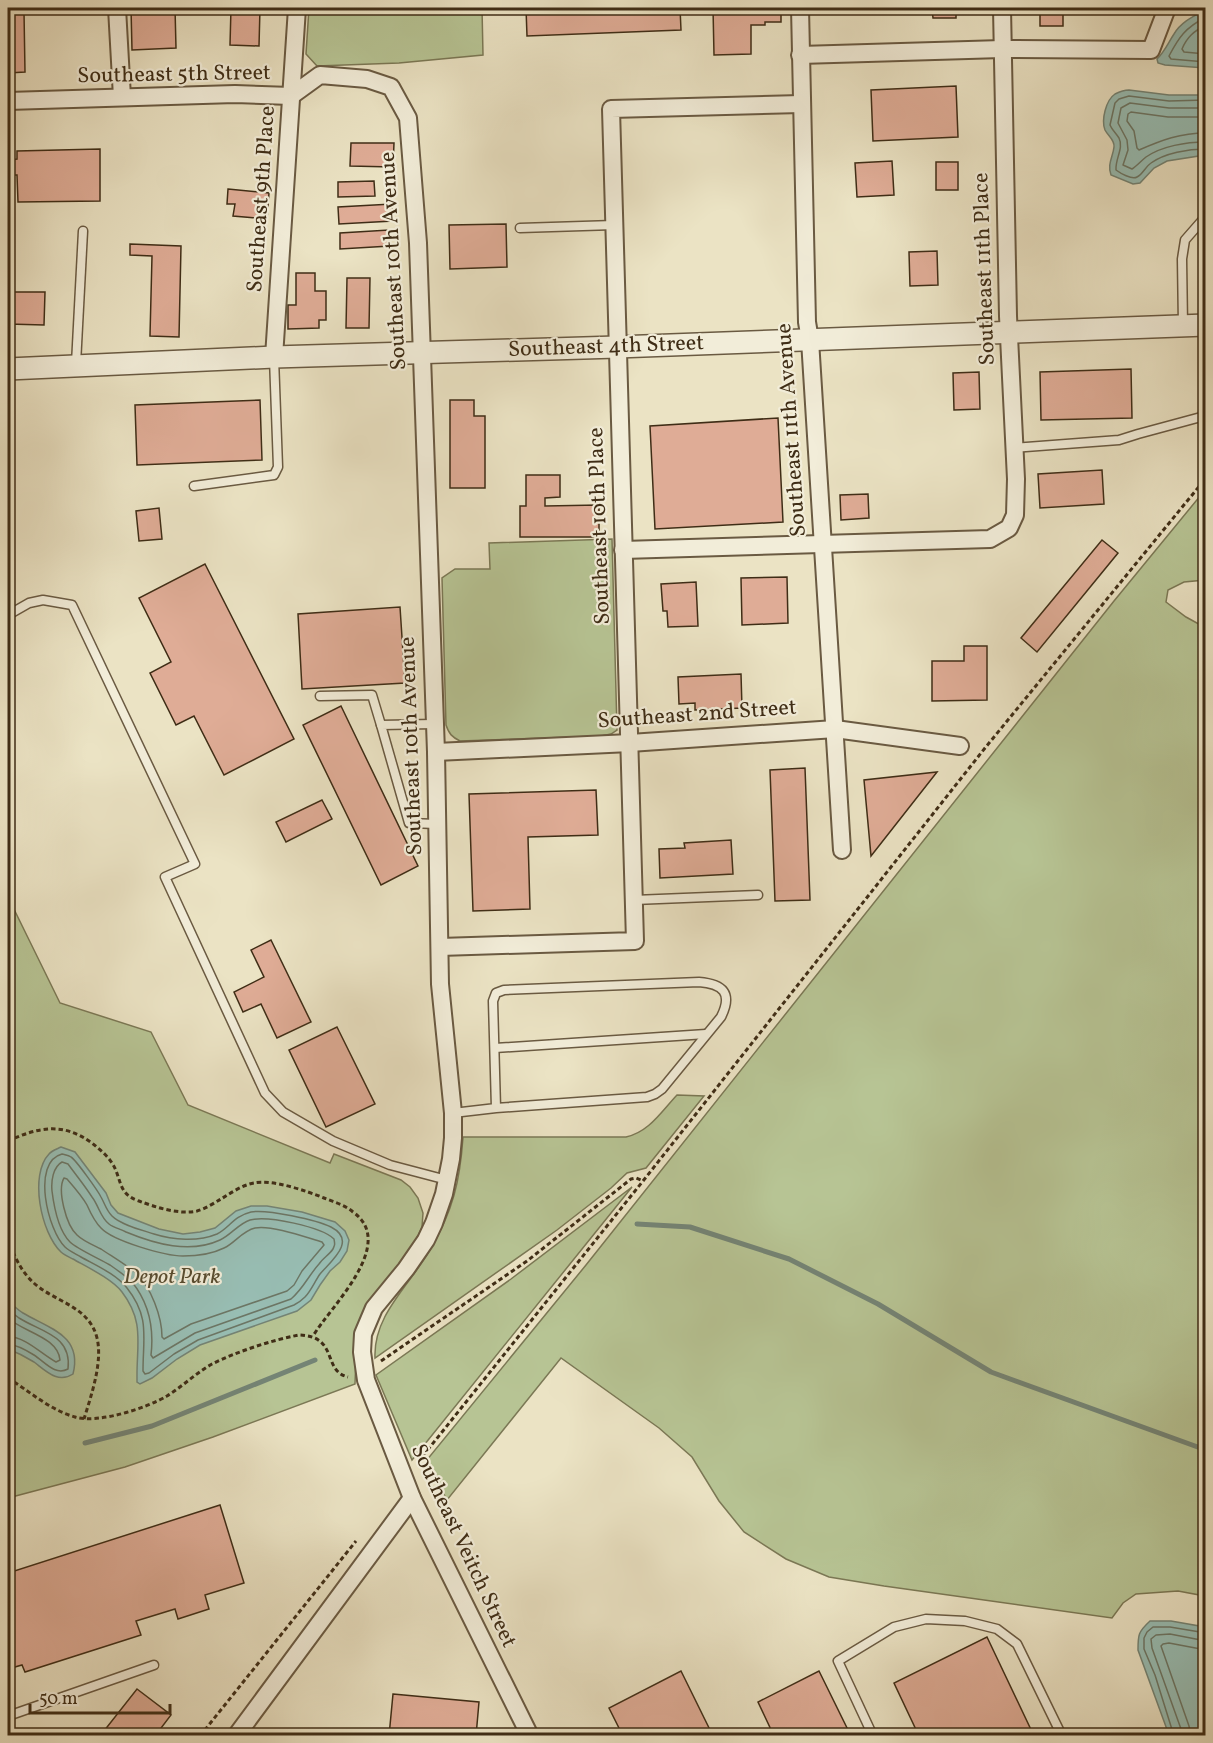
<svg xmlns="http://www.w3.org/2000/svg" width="1213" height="1743" font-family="Vollkorn,serif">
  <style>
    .green { fill: #b7c494; stroke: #7b7855; stroke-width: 1.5 }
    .water { fill: #98beb4; stroke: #748475; stroke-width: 1.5 }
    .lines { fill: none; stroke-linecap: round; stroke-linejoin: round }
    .shore { stroke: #6c7665; stroke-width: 1.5 }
    .stream { stroke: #748475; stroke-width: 5 }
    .building { fill: #dfac96; stroke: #3f2d16; stroke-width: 1.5 }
    .service-casing { stroke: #6a5a42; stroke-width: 11 }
    .minor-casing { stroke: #6a5a42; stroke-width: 20 }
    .tertiary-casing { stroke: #6a5a42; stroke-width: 24 }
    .path { stroke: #3f2d16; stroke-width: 3; stroke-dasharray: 4.5 3; stroke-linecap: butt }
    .service { stroke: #f2edd9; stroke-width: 8 }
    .minor { stroke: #f2edd9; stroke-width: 16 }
    .tertiary { stroke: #f2edd9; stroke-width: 21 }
    .labels { text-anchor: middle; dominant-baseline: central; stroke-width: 4.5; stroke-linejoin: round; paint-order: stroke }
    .street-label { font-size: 22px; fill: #3f2d16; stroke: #f2edd9 }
    .park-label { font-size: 22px; font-style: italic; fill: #574b2f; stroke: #f2edd9 }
  </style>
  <rect width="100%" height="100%" fill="#ebe3c4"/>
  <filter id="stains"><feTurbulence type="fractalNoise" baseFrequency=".00333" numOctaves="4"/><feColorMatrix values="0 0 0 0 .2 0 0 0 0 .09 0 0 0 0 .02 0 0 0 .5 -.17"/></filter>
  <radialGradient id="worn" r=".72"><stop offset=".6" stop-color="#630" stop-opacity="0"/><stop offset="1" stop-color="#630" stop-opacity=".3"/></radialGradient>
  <g class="green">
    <path d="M309,8H482L483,55L399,63L317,66L306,54Z"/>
    <path d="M1205,490V580L1184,582L1168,590L1166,602L1186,617L1206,628L1205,1596L1178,1591L1136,1594L1123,1603L1112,1618L884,1586L829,1577L786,1559L744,1532L719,1501L692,1457L659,1428L561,1358L447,1500L426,1461L586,1265L1114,601Z"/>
    <path d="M612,539L617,730L611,734L601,736L460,741C452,737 449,734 446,725L442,578L455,569H490L489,543Z"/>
    <path d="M8,897L60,1003L151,1032L188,1105L330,1163L334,1154L401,1180L410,1187L418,1198L423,1213L422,1227L416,1240L397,1267L370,1300L361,1316L357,1329L355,1384L213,1437L125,1467L8,1498Z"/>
    <path d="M677,1095L704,1096L646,1168L627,1173L611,1188L557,1230L375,1358C373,1315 410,1285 430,1250C453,1211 460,1181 463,1137H626C649,1132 661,1112 677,1095Z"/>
    <path d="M632,1187L412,1460L376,1375L511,1279Z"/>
  </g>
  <g class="water">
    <path d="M1205,10V68L1165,65L1158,63L1157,59C1165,51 1168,43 1174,34C1181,22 1194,16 1205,10Z"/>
    <path d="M1129,90L1169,95H1205V155L1167,161L1154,168L1140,183L1133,184L1111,175C1107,164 1113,157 1114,147C1115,140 1108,136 1105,130C1101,120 1106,100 1115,94C1119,92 1124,90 1129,90Z"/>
    <path d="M61,1147L75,1152L106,1193L111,1205L118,1213L159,1229L183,1234L200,1232L215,1228L236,1211L251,1206H267L302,1212L335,1222L345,1231L349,1240L347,1251L340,1262L330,1271L320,1285L311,1300L297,1311L200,1345L177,1359L152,1378L140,1384L137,1382V1375C137,1342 144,1321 122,1292C112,1279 87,1267 73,1259C69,1257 64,1255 61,1252C41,1233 29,1175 49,1154C51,1151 57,1149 61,1147Z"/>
    <path d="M8,1301C13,1305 18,1310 23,1313C48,1328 83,1335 73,1374C58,1384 46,1371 34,1362C26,1357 16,1352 8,1349Z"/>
    <path d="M1150,1621H1171L1205,1627V1735H1169L1138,1650C1138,1635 1138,1632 1150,1621Z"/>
  </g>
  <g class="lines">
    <g class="shore">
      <path d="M1206,17C1185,28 1179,37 1169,56L1171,59L1206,62"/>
      <path d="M1206,25C1194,31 1187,37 1182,49L1184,52L1206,54"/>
      <path d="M1206,100L1169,101L1129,96L1119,99L1115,103L1110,125C1112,130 1116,133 1119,138C1124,148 1115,159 1116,170C1120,173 1132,180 1137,177C1143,174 1145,167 1151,163C1165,153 1188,149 1206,149"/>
      <path d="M1206,108H1169L1130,103L1121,108L1118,123L1127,140L1128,150L1123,165L1132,169C1137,166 1141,161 1146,157C1162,146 1186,142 1206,142"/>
      <path d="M1206,117H1168L1131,112L1128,114L1127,121L1134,131L1137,148L1139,150C1162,140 1180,133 1206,133"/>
      <path d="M62,1154C65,1155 68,1155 71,1157C76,1160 98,1191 101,1197C105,1204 106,1210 112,1216C121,1225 142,1230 154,1234C173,1240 198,1242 217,1234C229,1228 234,1216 251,1212C267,1209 317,1220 331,1227C358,1241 330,1262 320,1274C315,1281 311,1291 305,1297C302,1300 298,1303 294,1305L198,1340L174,1354L149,1373L145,1374L143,1371C143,1337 150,1317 127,1288C116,1274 95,1265 81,1257C76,1254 69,1251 65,1247C48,1231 31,1162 62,1154Z"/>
      <path d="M62,1162L68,1164C76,1175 85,1186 92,1197C99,1206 100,1217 109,1224C114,1228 121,1229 126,1232C155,1244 190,1254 220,1240C231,1235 238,1224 250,1220C267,1215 322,1227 334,1239C335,1245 335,1244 333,1249C329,1255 323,1258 319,1264C309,1275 303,1289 291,1299L195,1333L153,1358L151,1355C154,1329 149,1303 132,1282C126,1276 117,1270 110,1265C100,1259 77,1249 70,1242C58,1230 54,1207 52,1191C51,1181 53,1167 62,1162Z"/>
      <path d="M64,1178L67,1179C74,1187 82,1196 87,1205C91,1214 94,1221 101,1228C113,1241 165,1256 183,1256C196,1256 212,1254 224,1248C235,1243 242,1231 255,1228C272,1225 305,1237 322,1242L324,1245L302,1271L294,1285L287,1291L191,1324L164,1339L162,1337C162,1317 151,1287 136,1273C125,1264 113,1257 101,1249C93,1245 83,1241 77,1235C66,1225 57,1190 64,1178Z"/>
      <path d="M8,1309C11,1312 15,1315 19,1318C41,1332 72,1335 68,1369C55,1376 45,1362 34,1355C26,1350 17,1345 8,1344"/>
      <path d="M8,1318C23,1332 58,1337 60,1360L56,1362C40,1353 27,1338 8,1336"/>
      <path d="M1174,1736L1155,1675L1144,1649V1638L1147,1632L1153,1627H1170L1206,1633"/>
      <path d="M1182,1736L1181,1729L1152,1648L1151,1639L1156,1635L1170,1634L1206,1641"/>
      <path d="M1191,1736L1189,1726L1161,1646L1163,1644L1169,1643L1206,1650"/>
    </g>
    <g class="stream">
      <path d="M637,1224L690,1227L789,1259L878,1304L991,1372L1206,1450"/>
      <path d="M85,1443L152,1426L315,1360"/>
    </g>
  </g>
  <g class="building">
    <path d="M131,8H175L176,48L132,50Z"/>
    <path d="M231,8H260L259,46L230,45Z"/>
    <path d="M526,8H680L681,30L527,36Z"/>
    <path d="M713,8H781V22H765V25H751V54L714,55Z"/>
    <path d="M932,8H956V18H933Z"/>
    <path d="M1040,8H1072H1063V26H1040Z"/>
    <path d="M8,12H24L25,72L8,73Z"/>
    <path d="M956,86L958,137L873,141L871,90Z"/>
    <path d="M351,143H394L393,167L350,166Z"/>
    <path d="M100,149V201L18,202L17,175H8V160L17,159V151Z"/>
    <path d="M892,161L894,195L857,197L855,163Z"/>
    <rect x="936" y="162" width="22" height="28"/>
    <path d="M374,181L375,196L338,197V182Z"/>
    <path d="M228,189L269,193L267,219L233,216L235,204H227Z"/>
    <path d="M392,204L393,221L339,224L338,207Z"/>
    <path d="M506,224L507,267L450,269L449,225Z"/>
    <path d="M389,230L390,246L340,249V233Z"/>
    <path d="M130,244L181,246L179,337L150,336L152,256L130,255Z"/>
    <path d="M937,251L938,285L910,286L909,252Z"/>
    <path d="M296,273H315V291H326V320H319V328L288,329V305H296Z"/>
    <path d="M347,278H370L369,328H346Z"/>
    <path d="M14,292H45L44,325L8,324V312H13Z"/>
    <path d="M1131,369L1132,418L1041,420L1040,372Z"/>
    <path d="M979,372L980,409L954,410L953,373Z"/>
    <path d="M260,400L262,460L137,465L135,405Z"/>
    <path d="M450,400H474V416H485V488H450Z"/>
    <path d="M778,418L783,522L655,529L650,426Z"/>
    <path d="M1102,470L1104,504L1040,508L1038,474Z"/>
    <path d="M526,475H560V497L545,498V506L599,505V537H520V506H526Z"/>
    <path d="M868,494L869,518L841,520L840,495Z"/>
    <path d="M159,508L162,539L139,541L136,511Z"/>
    <path d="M1102,540L1118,553L1037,652L1021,638Z"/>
    <path d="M205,564L294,739L224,775L194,716L176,725L150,673L171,662L139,598Z"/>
    <path d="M787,577L788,623L742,625L741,578Z"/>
    <path d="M696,582L698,626L668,627L667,611H663L661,584Z"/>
    <path d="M400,607L405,683L302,689L298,614Z"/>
    <path d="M964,646H987V700L932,701V661H964Z"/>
    <path d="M741,674L742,708L695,710V703L679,704L678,677Z"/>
    <path d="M341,706L418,866L381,885L303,725Z"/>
    <path d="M805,768L810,900L775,901L770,770Z"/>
    <path d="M937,772L871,856L864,780Z"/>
    <path d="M596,790L598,835L528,837L530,909L473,911L469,794Z"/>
    <path d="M322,800L332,819L286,842L276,822Z"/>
    <path d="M731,840L733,874L660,878L659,849L685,848L684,843Z"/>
    <path d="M271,940L311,1022L277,1038L261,1004L243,1012L234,992L264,977L251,950Z"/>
    <path d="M337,1027L375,1104L326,1127L289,1050Z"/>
    <path d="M220,1505L244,1583L205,1595L209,1609L178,1619L175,1609L136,1621L141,1635L25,1672L22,1665L8,1669V1573Z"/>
    <path d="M987,1637L1034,1736H919L894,1683Z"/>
    <path d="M681,1671L713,1736H623L609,1708Z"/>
    <path d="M819,1671L850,1734L847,1736H774L758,1702Z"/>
    <path d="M137,1689L171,1715L155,1736H100Z"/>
    <path d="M393,1694L479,1702L476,1736H389Z"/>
  </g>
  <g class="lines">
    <defs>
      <g id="service">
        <path d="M520,228L614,225"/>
        <path d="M1183,326L1182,259L1185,240L1206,216"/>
        <path d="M76,364L83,231"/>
        <path d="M1014,448L1119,440L1138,434L1201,417L1206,409"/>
        <path d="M194,486L274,475L278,467L274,358"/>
        <path d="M8,615L29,603L43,600L72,605L195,864L165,877L265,1093L283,1112L333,1141L390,1165L447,1180"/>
        <path d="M320,696L372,695L381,725"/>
        <path d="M434,724L381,725L409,823L437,824"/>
        <path d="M634,900L758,895"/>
        <path d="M495,1048L706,1034"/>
        <path d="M453,1113L496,1108L647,1097L655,1094L662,1089L721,1017C733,993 723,984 699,982L504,990L496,993L493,1001L496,1108"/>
        <path d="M8,1716L154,1665"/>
        <path d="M873,1736L838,1661L894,1627L926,1619L965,1621L997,1629L1017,1644L1062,1736"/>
      </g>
      <g id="minor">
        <path d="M117,8L122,97"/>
        <path d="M800,8L807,322L810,340L842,850"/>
        <path d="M800,55L1002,49L1151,50L1167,8"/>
        <path d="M8,101L235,94L291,96L320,75L367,79L391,87L408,118L418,243L436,752L440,984L453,1113V1138L451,1159L444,1194L434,1223L426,1240L406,1269L374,1308L363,1334L362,1352L366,1380L412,1498L530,1736"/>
        <path d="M274,357L297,8"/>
        <path d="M623,550L990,539L1009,528L1015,515L1016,479L1008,316L1002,8"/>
        <path d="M436,752L630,743L835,729L960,746"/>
        <path d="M440,947L635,941L611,109L801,104"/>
        <path d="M236,1736L412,1498"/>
      </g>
      <path id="tertiary" d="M8,369L274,357L617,347L1206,325"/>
    </defs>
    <use href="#service" class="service-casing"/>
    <use href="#minor" class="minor-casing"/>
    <use href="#tertiary" class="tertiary-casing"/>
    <g class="path">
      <path d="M8,1141C39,1127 63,1122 92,1143C99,1149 107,1155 112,1163C122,1178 117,1194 139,1201C155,1207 179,1215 197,1211C205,1209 214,1203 221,1199C231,1193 242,1185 254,1183C272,1179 307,1191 324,1198C334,1202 345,1205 353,1212C398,1244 330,1307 313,1336"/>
      <path d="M8,1238C14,1257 23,1276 40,1288C61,1303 90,1309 97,1338C103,1362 91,1396 84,1419"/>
      <path d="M381,1361L527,1261L631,1179L636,1178L643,1181"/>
      <path d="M8,1378C29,1391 50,1410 75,1417C98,1424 147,1408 167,1396C183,1386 196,1373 212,1364C236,1352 272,1340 299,1335C339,1336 322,1371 348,1377"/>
      <path d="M418,1462L643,1181L985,748L1206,478"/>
      <path d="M200,1736L356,1541"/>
    </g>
    <use href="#service" class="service"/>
    <use href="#minor" class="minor"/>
    <use href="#tertiary" class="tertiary"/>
  </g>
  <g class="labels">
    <g class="street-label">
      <text transform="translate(174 75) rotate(-1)">Southeast 5th Street</text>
      <text transform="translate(262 199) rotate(-86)">Southeast 9th Place</text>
      <text transform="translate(394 261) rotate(-93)">Southeast 10th Avenue</text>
      <text transform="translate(985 269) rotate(-92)">Southeast 11th Place</text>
      <text transform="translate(606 347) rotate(-2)">Southeast 4th Street</text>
      <text transform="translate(792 430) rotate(-94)">Southeast 11th Avenue</text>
      <text transform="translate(600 526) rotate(-92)">Southeast 10th Place</text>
      <text transform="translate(697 715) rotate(-4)">Southeast 2nd Street</text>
      <text transform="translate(412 746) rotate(-92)">Southeast 10th Avenue</text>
      <text transform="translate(463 1546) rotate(65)">Southeast Veitch Street</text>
    </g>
    <g class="park-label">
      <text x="172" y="1277">Depot Park</text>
    </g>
  </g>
  <rect width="1213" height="1743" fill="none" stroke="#ebe3c4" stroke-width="30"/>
  <rect x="9" y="9" width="1195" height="1725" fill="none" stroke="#3f2d16" stroke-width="3"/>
  <rect x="15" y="15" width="1183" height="1713" fill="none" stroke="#3f2d16" stroke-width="1.5"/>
  <path d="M30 1704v9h140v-9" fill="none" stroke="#3f2d16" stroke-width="3"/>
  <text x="39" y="1704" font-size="18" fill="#3f2d16" stroke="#f2edd9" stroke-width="4.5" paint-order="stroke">50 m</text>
  <rect width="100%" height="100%" filter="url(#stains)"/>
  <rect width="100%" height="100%" fill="url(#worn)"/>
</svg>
